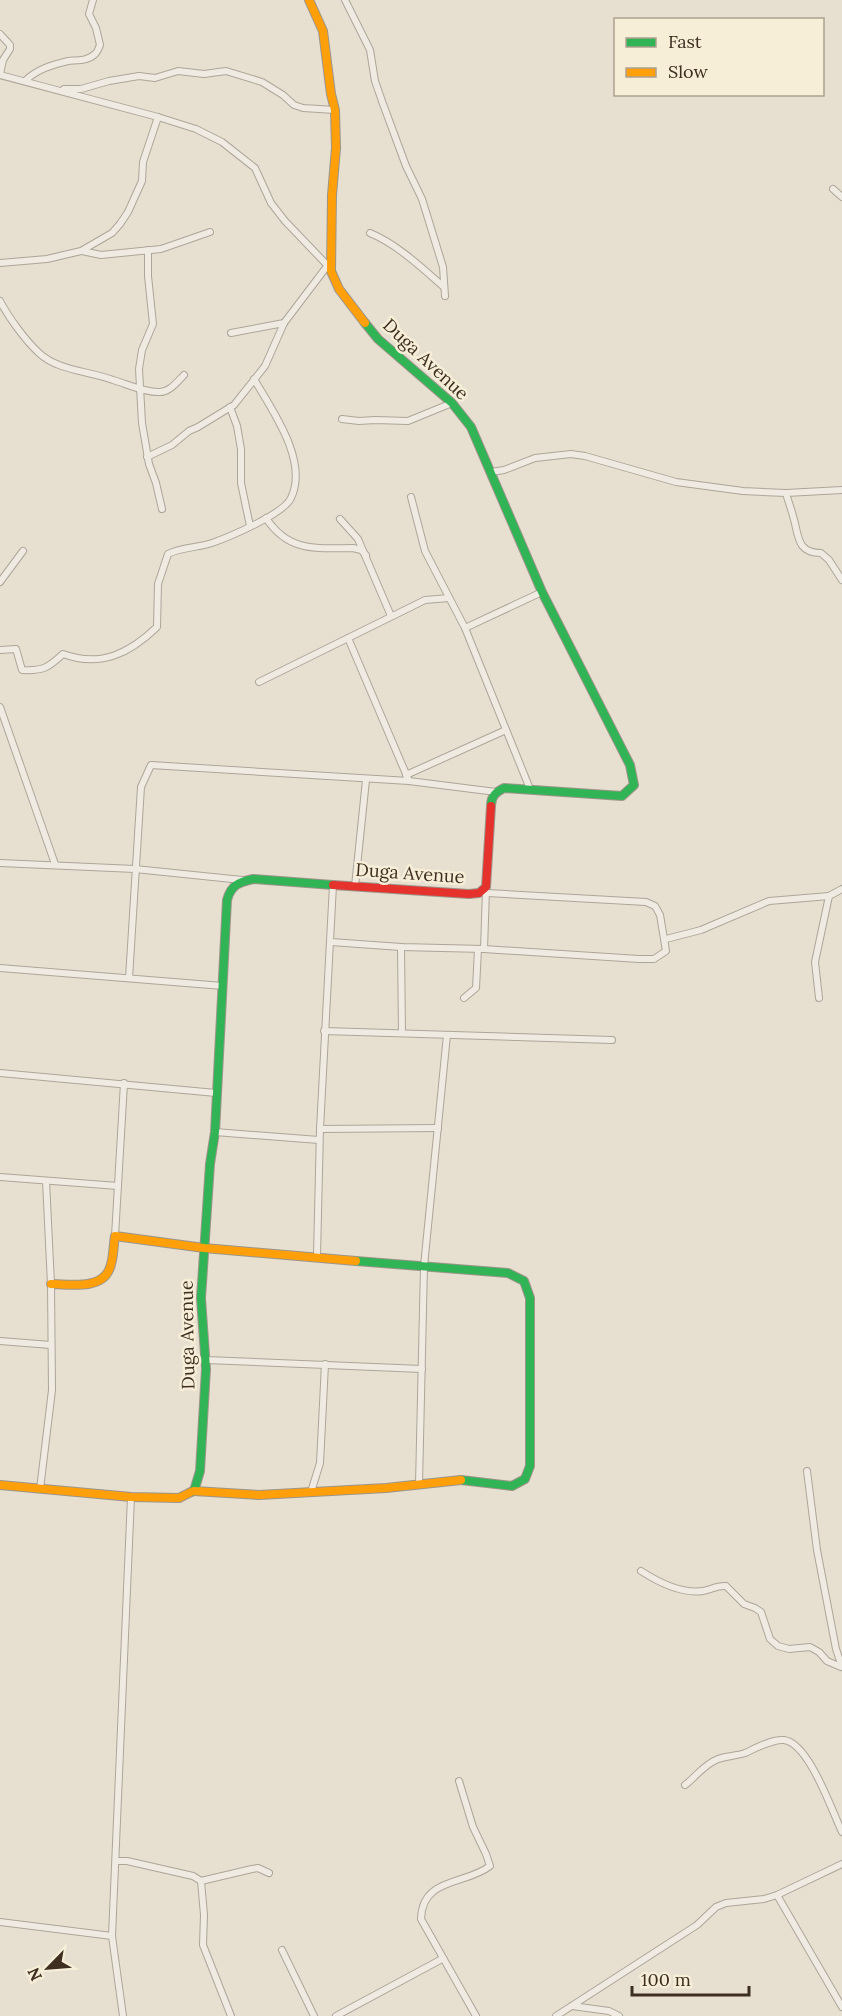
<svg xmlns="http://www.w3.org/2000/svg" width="842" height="2016" font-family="Lora,serif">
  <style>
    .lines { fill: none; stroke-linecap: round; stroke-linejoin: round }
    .street-casing { stroke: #ada599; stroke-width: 8 }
    .fast-casing { stroke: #9c958a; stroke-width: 10 }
    .slow-casing { stroke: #9c958a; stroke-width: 10 }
    .jam-casing { stroke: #9c958a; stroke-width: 10 }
    .street { stroke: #efebe3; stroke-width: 6 }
    .fast { stroke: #30b455; stroke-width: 8 }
    .slow { stroke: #ff9f0a; stroke-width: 8 }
    .jam { stroke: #e5322d; stroke-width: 8 }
    .labels { text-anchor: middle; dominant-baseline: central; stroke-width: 5; stroke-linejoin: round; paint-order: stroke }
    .street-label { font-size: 18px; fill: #3d2e20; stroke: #f7eed8 }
  </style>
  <rect width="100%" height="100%" fill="#e7e0d1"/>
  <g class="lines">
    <defs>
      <g id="street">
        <path d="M345,0L370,50L375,81L383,104L406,166L422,199L443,267L445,296"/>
        <path d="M0,34L10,45V49L3,60L0,74"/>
        <path d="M0,75L158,117L196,129L222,142L255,168L271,203L285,221L330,268"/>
        <path d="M25,81C37,69 52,65 68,61C78,60 89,61 96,53C98,51 99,47 100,45L96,28L89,14L93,0"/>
        <path d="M64,89H81L109,81L139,76L155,78L178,71L204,74L226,71L262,82L283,95L294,105L303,108L335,110"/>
        <path d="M833,189L842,197"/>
        <path d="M370,233C397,244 422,268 444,287"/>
        <path d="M148,250V276L153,324L142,350L139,369L142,423L149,464L156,483L162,509"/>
        <path d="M82,251L101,255L161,249L210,232"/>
        <path d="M0,263L47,259L81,251L112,233L120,224L128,212L142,181L143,162L158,117"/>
        <path d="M0,301C9,318 25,340 39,353C58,371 90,371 113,380C127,384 143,392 158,392C169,393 177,382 184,375"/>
        <path d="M231,333L284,323"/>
        <path d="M230,407L237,426L241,449V483L250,526"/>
        <path d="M342,419L359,421L375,420L408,421L452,403"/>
        <path d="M147,457L172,445L189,431L198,427L234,405L265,366L284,323L328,265"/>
        <path d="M491,472L504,470L535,458L571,454L585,456L676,482L743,491L786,493L842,490"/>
        <path d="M786,493C788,501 791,508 793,516C799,535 796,553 821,553L829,560L842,580"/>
        <path d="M411,497L425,551L465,628L530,789"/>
        <path d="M266,518C289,553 317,548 353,548L361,550L366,555"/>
        <path d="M340,519L358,539L391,616"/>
        <path d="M0,582L23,551"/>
        <path d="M465,628L542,592"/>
        <path d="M348,638L409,781"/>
        <path d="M0,650L16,649L22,670C43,671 48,668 63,654C101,668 130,653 157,627L158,584L168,554C181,547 197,548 212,543C229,537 284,514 291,498C309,461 272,410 254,379"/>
        <path d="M259,682L425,600L449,598"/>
        <path d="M0,707L55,864"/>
        <path d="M406,775L506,730"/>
        <path d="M0,863L135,869L242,880"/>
        <path d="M355,886L366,780"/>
        <path d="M666,939L701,930L769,901L829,896L842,889"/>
        <path d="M331,942L401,947L484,949L639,959H654L666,951L660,915L655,906L646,902L487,893"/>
        <path d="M401,947L402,1033"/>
        <path d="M484,949L486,890"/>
        <path d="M0,968L223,986"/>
        <path d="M129,978L141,787L151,765L409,781L496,792"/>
        <path d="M464,998L476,988L478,949"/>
        <path d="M819,998L815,962L829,896"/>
        <path d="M324,1031L612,1040"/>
        <path d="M0,1073L216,1093"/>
        <path d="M320,1129L438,1128"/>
        <path d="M215,1132L319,1140"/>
        <path d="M0,1177L118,1186"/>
        <path d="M115,1236L124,1083"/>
        <path d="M317,1256L320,1129L333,885"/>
        <path d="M0,1341L51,1345"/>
        <path d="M206,1360L422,1369"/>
        <path d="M807,1471L817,1550L836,1649L842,1667"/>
        <path d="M419,1484L424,1266L447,1035"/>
        <path d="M40,1489L52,1390L51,1284L46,1181"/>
        <path d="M311,1492L320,1463L325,1364"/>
        <path d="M641,1571C658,1582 682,1594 703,1591C711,1590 717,1585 726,1586L744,1604L755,1608L761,1612L770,1639L778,1646L789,1649L810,1647L819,1652L827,1661L841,1667"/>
        <path d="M459,1781L473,1827L486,1854L490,1866C466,1885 422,1877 421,1919L476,2016"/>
        <path d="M685,1785C697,1776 703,1765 718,1759C726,1756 736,1756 745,1753C756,1748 772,1739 784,1740C809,1743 832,1811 842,1832"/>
        <path d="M117,1861H127L193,1876L201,1881L204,1915L203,1945L231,2016"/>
        <path d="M201,1881L252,1869L258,1868L269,1873"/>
        <path d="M777,1895L842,2007"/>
        <path d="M0,1922L112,1936L123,2016"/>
        <path d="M112,1936L131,1497"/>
        <path d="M282,1950L314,2016"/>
        <path d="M572,2006L609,2011L619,2016"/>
        <path d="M336,2016L442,1959"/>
        <path d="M556,2016L697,1925L716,1907L726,1903L764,1899L777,1895L842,1864"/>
      </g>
      <g id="fast">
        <path d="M365,323L378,339L452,403L471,427L542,592L630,765L634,785L622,796L504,788C496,792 491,796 491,806"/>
        <path d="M356,1261L508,1273L524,1281L530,1298V1466L525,1479L512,1486L461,1480"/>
        <path d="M191,1492L194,1491L200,1471L206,1369L201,1298L210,1164L215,1132L227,900C231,885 239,882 253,879L333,885"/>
      </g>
      <g id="slow">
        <path d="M309,0L323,31L331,94L335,110L336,148L332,195L331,271L339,289L365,323"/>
        <path d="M51,1284C69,1284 100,1290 109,1270C114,1260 113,1247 115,1236L204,1248L356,1261"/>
        <path d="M0,1485L131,1497L179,1498L191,1492"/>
        <path d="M194,1491L259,1495L386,1488L461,1480"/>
      </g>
      <path id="jam" d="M333,885L469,894L479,893L486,887L491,806"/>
    </defs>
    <use href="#street" class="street-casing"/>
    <use href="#fast" class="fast-casing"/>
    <use href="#slow" class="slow-casing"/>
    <use href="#jam" class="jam-casing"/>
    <use href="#street" class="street"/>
    <use href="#fast" class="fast"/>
    <use href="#slow" class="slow"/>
    <use href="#jam" class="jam"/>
  </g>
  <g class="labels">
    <g class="street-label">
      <text transform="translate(426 359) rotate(43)">Duga Avenue</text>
      <text transform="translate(410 873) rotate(4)">Duga Avenue</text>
      <text transform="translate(187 1335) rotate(-91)">Duga Avenue</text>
    </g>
  </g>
  <rect x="614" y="18" width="210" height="78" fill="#f7eed8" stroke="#ada18e" stroke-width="1.5"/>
  <rect x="626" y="38" width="30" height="9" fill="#30b455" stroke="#ada18e" stroke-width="1.5"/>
  <text x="668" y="48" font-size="18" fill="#3d2e20">Fast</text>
  <rect x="626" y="68" width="30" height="9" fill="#ff9f0a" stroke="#ada18e" stroke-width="1.5"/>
  <text x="668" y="78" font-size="18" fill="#3d2e20">Slow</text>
  <g transform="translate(48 1968) rotate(245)" stroke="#f7eed8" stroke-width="4.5" paint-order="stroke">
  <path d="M0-4.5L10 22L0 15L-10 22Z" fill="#3d2e20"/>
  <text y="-9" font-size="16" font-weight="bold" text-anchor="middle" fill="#3d2e20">N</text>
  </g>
  <path d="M632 1986v9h117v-9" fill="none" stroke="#3d2e20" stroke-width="3"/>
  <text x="641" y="1986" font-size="18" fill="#3d2e20" stroke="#f7eed8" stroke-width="4.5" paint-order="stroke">100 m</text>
</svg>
